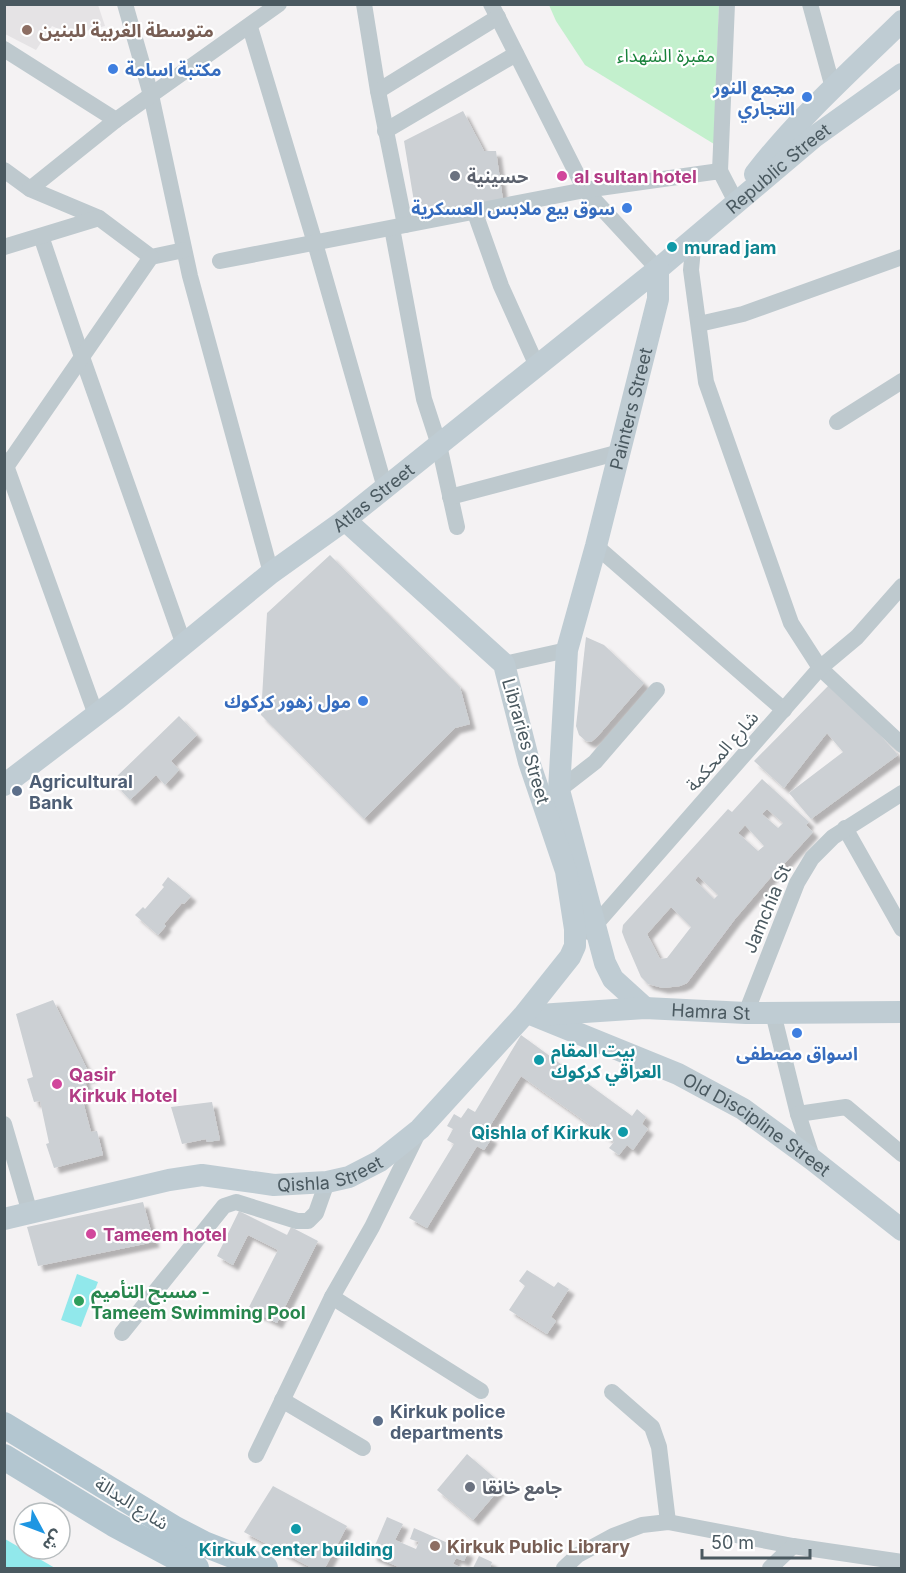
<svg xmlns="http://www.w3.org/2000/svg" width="906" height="1573" font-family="Inter,'Noto Sans Arabic',sans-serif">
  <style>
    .education { fill: #e5e3e5 }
    .green { fill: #c3f0cd }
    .water { fill: #91e8eb }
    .building { fill: #ccd0d4; fill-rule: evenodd; filter: url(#shadow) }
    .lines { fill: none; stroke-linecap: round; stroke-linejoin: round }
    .street { stroke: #bec9ce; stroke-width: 16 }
    .secondary { stroke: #bfccd3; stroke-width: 22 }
    .primary { stroke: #b3c6d0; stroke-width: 26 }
    .education-dot { fill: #8d6e63; stroke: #fff; stroke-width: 2 }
    .shop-dot { fill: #3f7fe0; stroke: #fff; stroke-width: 2 }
    .worship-dot { fill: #6b7280; stroke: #fff; stroke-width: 2 }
    .hotel-dot { fill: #d1479c; stroke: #fff; stroke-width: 2 }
    .culture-dot { fill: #0f9aa8; stroke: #fff; stroke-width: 2 }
    .service-dot { fill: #5c6f8a; stroke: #fff; stroke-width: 2 }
    .leisure-dot { fill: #2e9e5b; stroke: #fff; stroke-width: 2 }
    .labels { text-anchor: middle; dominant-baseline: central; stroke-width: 4.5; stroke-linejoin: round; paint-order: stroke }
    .education-label { font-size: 18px; font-weight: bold; fill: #785e54; stroke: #fff; text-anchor: start }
    .park-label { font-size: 18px; fill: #1a823c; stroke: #fff }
    .shop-label { font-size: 18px; font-weight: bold; fill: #366cbe; stroke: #fff; text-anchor: end }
    .street-label { font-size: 18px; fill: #4a5960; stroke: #fff }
    .worship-label { font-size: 18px; font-weight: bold; fill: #5b616d; stroke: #fff; text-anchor: start }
    .hotel-label { font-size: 18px; font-weight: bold; fill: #b23c85; stroke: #fff; text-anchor: start }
    .culture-label { font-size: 18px; font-weight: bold; fill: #0d838f; stroke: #fff; text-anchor: start }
    .service-label { font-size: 18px; font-weight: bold; fill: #4e5e75; stroke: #fff; text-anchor: start }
    .leisure-label { font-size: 18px; font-weight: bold; fill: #27864d; stroke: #fff; text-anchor: start }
  </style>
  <defs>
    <filter id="shadow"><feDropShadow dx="5.5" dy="5.5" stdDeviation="1.5" flood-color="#0004"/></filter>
  </defs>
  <rect width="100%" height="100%" fill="#f4f2f3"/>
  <path class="education" d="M4,5H98L105,26L71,35L52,26L36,50L5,34Z"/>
  <path class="green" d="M549,5H719L714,144L585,65L556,21Z"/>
  <g class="water">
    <path d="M77,1274L98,1282L81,1327L61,1320Z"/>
    <path d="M5,1539L55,1568H5Z"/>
  </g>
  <g class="building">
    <path d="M463,111L484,151H496L503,200L417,220L404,141Z"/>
    <path d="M330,555L460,687L470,724L455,728L364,819L261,715L267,613Z"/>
    <path d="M586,637L604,645L644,683L597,737L591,742L586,741L579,735L576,726Z"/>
    <path d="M832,682L898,755L811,819L789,793L843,752L827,733L784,788L754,761Z"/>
    <path d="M179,716L197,735L171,761L179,770L165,785L156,775L130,800L112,781Z"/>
    <path d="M762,779L809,822L806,825L813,832L784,864L783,863L735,919L687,983L680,986L663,988L648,984L641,977L625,940L622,932L623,925L728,809L732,812ZM767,809L783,823L778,828L762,814ZM745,825L764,846L758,851L738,833ZM698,876L718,895L714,899L695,880ZM671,907L691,927L667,958L660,959L647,934Z"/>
    <path d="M168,877L191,896L184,904L182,903L164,924L166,926L158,935L135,915L143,907L145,909L164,887L162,885Z"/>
    <path d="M53,1000L91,1077L84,1078L87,1088L80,1090L91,1132L97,1131L103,1155L54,1168L46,1144L49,1143L40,1101L34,1102L27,1079L33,1077L16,1014Z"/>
    <path d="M521,1035L632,1116L637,1109L646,1117L642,1124L648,1129L633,1150L627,1145L619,1155L609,1148L614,1142L521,1076L485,1134L492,1138L484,1150L477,1146L427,1228L409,1218L454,1144L447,1140L453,1129L447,1126L454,1114L461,1118L468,1108L475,1112Z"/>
    <path d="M212,1102L220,1140L207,1142L206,1139L182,1144L171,1107Z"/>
    <path d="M143,1202L154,1242L38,1266L27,1227Z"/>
    <path d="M239,1211L287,1235L291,1227L318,1241L277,1323L248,1309L278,1250L248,1235L233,1265L217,1256Z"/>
    <path d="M527,1270L554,1287L558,1282L569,1289L551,1317L556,1321L547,1334L509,1310L525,1286L519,1281Z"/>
    <path d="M467,1454L503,1485L473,1520L437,1490Z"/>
    <path d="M273,1486L347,1526L325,1568H312L244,1532Z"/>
    <path d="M387,1517L403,1524L395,1540L416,1549L419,1542L410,1539L414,1528L468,1552L464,1561L456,1558L453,1564L462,1568H401L371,1555Z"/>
    <path d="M479,1556L492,1562L490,1568H473Z"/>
  </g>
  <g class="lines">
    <g class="street">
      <path d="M125,4L151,95L190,276L271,573"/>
      <path d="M364,4L378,91L405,225"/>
      <path d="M491,4L585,190L658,269"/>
      <path d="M810,4L833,88"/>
      <path d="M250,27L315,243L385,488"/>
      <path d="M4,49L116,120"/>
      <path d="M378,91L498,17"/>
      <path d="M385,131L516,54"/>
      <path d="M4,170L30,189L99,218L151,257L184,250"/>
      <path d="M720,171L727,4"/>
      <path d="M30,189L116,120L279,4"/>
      <path d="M475,213L501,286L537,366"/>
      <path d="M392,228L424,399L439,445L457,527"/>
      <path d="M41,236L82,357L184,645"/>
      <path d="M694,238L691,270L706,382L791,623L820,668L902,745"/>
      <path d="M4,247L99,218"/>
      <path d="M220,261L585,190L720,171L736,202"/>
      <path d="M699,324L743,314L902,257"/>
      <path d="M837,422L902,381"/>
      <path d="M4,460L96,715"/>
      <path d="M4,470L151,257"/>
      <path d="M450,497L620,452"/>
      <path d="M596,546L784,710"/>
      <path d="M504,664L567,650"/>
      <path d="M559,790L595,762L657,690"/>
      <path d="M845,828L902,929"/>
      <path d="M589,932L820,668L857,637L902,586"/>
      <path d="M746,1013L797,883L812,858L833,837L902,793"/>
      <path d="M773,1013L798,1114L813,1160"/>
      <path d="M798,1114L846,1107L902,1154"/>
      <path d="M4,1124L30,1213"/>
      <path d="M332,1297L481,1391"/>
      <path d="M122,1333L224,1206L236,1202L297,1221H308L316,1213L327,1182"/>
      <path d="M612,1392L652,1427L659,1447L668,1522"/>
      <path d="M282,1400L363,1448"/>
      <path d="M256,1455L332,1297L372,1227L418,1133"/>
      <path d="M564,1568L578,1555L613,1536L642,1525L668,1522L793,1546L902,1562"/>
      <path d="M770,1568L793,1546"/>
    </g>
    <g class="secondary">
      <path d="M755,174C798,118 851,71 902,21"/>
      <path id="s1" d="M4,785L117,699L271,573L345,520L537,366L658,269L814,137L902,74"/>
      <path id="s2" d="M645,1008L613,979L605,963L559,790L567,650L596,546L658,299V269"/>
      <path id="s3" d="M533,1015L678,1074L743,1109L813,1160L902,1230"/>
      <path id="s4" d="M539,1015L645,1008L746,1013L902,1012"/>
      <path id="s5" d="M4,1219L169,1180L202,1175L274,1185L327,1182L349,1177L380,1161L420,1129L523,1016L570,957L575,946V929L566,871L529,762L504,664L345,520"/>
    </g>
    <g class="primary">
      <path d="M4,1425L175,1529L204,1544L265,1568"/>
      <path d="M4,1457L114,1524L196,1568"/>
    </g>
  </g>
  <g class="education-dot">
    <circle cx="27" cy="30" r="6"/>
    <circle cx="435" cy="1546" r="6"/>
  </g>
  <g class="shop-dot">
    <circle cx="113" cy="69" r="6"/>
    <circle cx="807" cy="97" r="6"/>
    <circle cx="627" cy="208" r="6"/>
    <circle cx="363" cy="701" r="6"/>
    <circle cx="797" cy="1033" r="6"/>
  </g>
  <g class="worship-dot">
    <circle cx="455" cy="176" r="6"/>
    <circle cx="470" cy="1487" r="6"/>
  </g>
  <g class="hotel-dot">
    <circle cx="562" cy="176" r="6"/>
    <circle cx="57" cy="1084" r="6"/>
    <circle cx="91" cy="1234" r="6"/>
  </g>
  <g class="culture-dot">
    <circle cx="672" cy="247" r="6"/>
    <circle cx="539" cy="1060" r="6"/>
    <circle cx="623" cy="1132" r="6"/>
    <circle cx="296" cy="1529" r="6"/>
  </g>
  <g class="service-dot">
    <circle cx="17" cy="791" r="6"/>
    <circle cx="378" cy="1421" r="6"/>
  </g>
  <circle class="leisure-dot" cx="79" cy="1301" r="6"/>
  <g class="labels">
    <g class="education-label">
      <text x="39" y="30">متوسطة الغربية للبنين</text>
      <text x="447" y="1546">Kirkuk Public Library</text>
    </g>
    <g class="park-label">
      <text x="666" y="55">مقبرة الشهداء</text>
    </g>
    <g class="shop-label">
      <text x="125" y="69" text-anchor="start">مكتبة اسامة</text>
      <text x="795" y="87">مجمع النور<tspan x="795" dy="21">التجاري</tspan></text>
      <text x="615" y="208">سوق بيع ملابس العسكرية</text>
      <text x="351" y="701">مول زهور كركوك</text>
      <text x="797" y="1053" text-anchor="middle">اسواق مصطفى</text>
    </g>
    <g class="street-label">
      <text stroke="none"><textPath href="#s1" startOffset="990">Republic Street</textPath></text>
      <text stroke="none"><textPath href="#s2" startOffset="630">Painters Street</textPath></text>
      <text stroke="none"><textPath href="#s1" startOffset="468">Atlas Street</textPath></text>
      <text transform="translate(526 741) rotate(74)">Libraries Street</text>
      <text transform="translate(722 751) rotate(-49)">شارع المحكمة</text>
      <text transform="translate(767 909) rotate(-67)">Jamchia St</text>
      <text stroke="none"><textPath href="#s4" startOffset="172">Hamra St</textPath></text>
      <text stroke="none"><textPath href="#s3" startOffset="250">Old Discipline Street</textPath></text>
      <text stroke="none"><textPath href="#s5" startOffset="333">Qishla Street</textPath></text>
      <text transform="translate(132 1503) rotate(32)">شارع البدالة</text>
    </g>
    <g class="worship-label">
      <text x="467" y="176">حسينية</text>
      <text x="482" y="1487">جامع خانقا</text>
    </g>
    <g class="hotel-label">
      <text x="574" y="176">al sultan hotel</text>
      <text x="69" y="1074">Qasir<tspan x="69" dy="21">Kirkuk Hotel</tspan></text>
      <text x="103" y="1234">Tameem hotel</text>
    </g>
    <g class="culture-label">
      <text x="684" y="247">murad jam</text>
      <text x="551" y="1050">بيت المقام<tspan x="551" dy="21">العراقي كركوك</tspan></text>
      <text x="611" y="1132" text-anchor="end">Qishla of Kirkuk</text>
      <text x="296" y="1549" text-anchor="middle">Kirkuk center building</text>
    </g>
    <g class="service-label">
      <text x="29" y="781">Agricultural<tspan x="29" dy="21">Bank</tspan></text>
      <text x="390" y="1411">Kirkuk police<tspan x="390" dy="21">departments</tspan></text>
    </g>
    <g class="leisure-label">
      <text x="91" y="1291">مسبح التأميم -<tspan x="91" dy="21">Tameem Swimming Pool</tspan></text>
    </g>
  </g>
  <rect width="906" height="1573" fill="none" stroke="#4a5960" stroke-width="12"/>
  <g transform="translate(42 1531) rotate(131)"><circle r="28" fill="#ffffff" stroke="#b7bdbf" stroke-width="1.5"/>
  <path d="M0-4.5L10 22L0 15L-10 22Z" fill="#1e96e2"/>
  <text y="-9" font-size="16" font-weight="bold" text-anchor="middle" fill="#4a5960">ش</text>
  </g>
  <path d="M702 1549v9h108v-9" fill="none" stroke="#4a5960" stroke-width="3"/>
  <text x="711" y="1549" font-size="18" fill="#4a5960" stroke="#ffffff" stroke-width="4.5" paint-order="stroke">50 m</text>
</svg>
